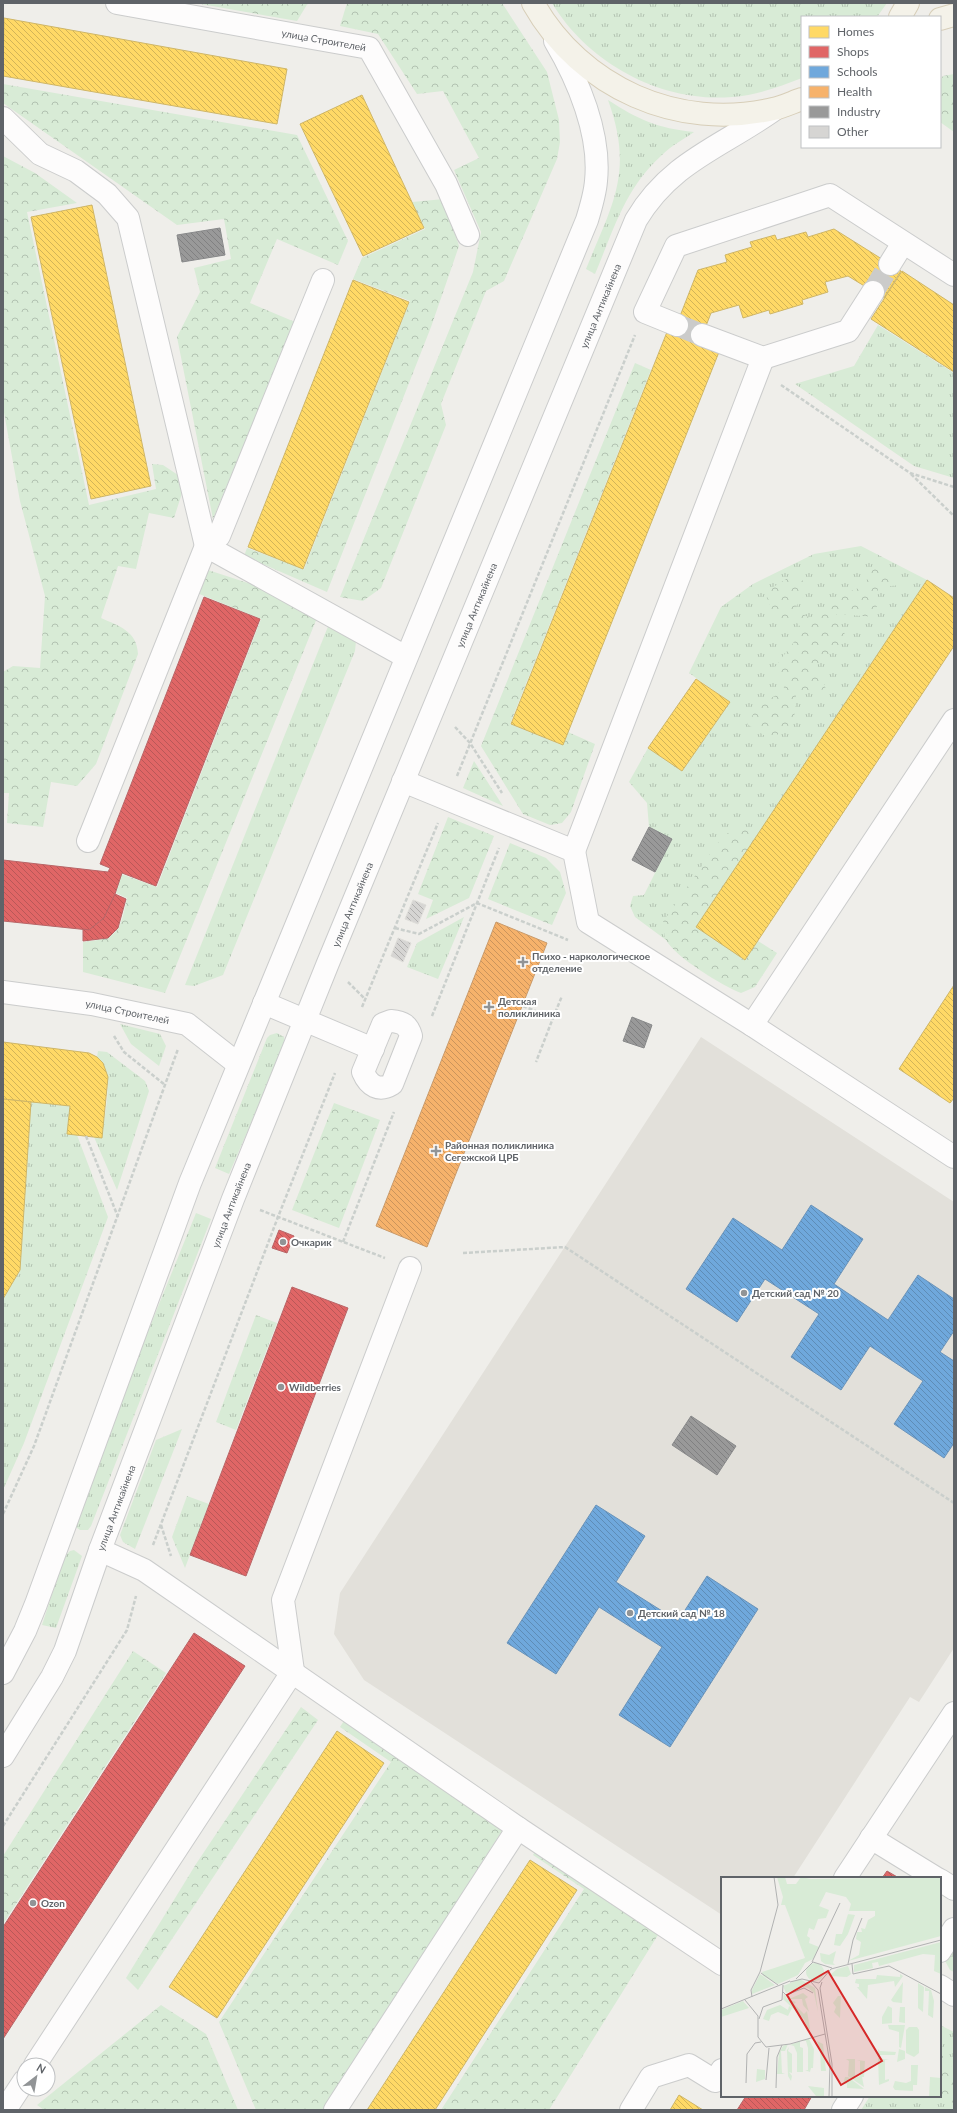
<svg xmlns="http://www.w3.org/2000/svg" width="957" height="2113" font-family="Lato,sans-serif">
  <style>
    .education { fill: #e2e0da }
    .grass { fill: url(#grass-tufts) }
    .forest { fill: url(#forest-crowns) }
    .homes { fill: url(#homes-back-hatch); stroke: #cfb667 }
    .shops { fill: url(#shops-back-hatch); stroke: #b96567 }
    .schools { fill: url(#schools-back-hatch); stroke: #6a93b9 }
    .health { fill: url(#health-back-hatch); stroke: #c99a6a }
    .industry { fill: url(#industry-back-hatch); stroke: #88898a }
    .building { fill: url(#building-back-hatch); stroke: #deddd9 }
    .lines { fill: none; stroke-linecap: round; stroke-linejoin: round }
    .minor-tunnel { stroke: #cbcbca; stroke-width: 22; stroke-dasharray: 22 11; stroke-linecap: butt }
    .minor-casing { stroke: #cbcccc; stroke-width: 24 }
    .major-casing { stroke: #d7ceb8; stroke-width: 24 }
    .path { stroke: #cacfcc; stroke-width: 2.5; stroke-dasharray: 4 2; stroke-linecap: butt }
    .minor { stroke: #fdfcfc; stroke-width: 22 }
    .major { stroke: #f4f2e9; stroke-width: 22 }
    .poi-dot { fill: #919496; stroke: #fff; stroke-width: 1.5 }
    .labels { text-anchor: middle; dominant-baseline: central; stroke-width: 4; stroke-linejoin: round; paint-order: stroke }
    .street-label { font-size: 10px; fill: #5f6368; stroke: #fff }
    .poi-label { font-size: 10px; font-weight: bold; fill: #5f6368; stroke: #fff; text-anchor: start }
    .inset-road { fill: none; stroke: #b1b2b2; stroke-width: 1 }
    .view { fill: #d62828; fill-opacity: 0.15; stroke: #d62828; stroke-width: 2 }
    .inset-edge { fill: none; stroke: #5f6368; stroke-width: 2 }
  </style>
  <defs>
    <pattern id="grass-tufts" width="24" height="20" patternUnits="userSpaceOnUse"><rect width="24" height="20" fill="#d8ebd6"/><path d="M3 7l-1-3M5 7V3M7 7l1-3M15 17l-1-3M17 17v-4M19 17l1-3" fill="none" stroke="#b2c2b1"/></pattern>
    <pattern id="forest-crowns" width="20" height="18" patternUnits="userSpaceOnUse"><rect width="20" height="18" fill="#d8ebd6"/><path d="M2 6a3 3 0 1 1 6 0M12 15a3 3 0 1 1 6 0" fill="none" stroke="#b2c2b1"/></pattern>
    <pattern id="homes-back-hatch" width="6" height="6" patternUnits="userSpaceOnUse"><rect width="6" height="6" fill="#ffd966"/><path d="M-1 5l2 2M0 0l6 6M5-1l2 2" fill="none" stroke="#d2b458"/></pattern>
    <pattern id="shops-back-hatch" width="6" height="6" patternUnits="userSpaceOnUse"><rect width="6" height="6" fill="#e06666"/><path d="M-1 5l2 2M0 0l6 6M5-1l2 2" fill="none" stroke="#b95858"/></pattern>
    <pattern id="schools-back-hatch" width="6" height="6" patternUnits="userSpaceOnUse"><rect width="6" height="6" fill="#6fa8dc"/><path d="M-1 5l2 2M0 0l6 6M5-1l2 2" fill="none" stroke="#5e8cb6"/></pattern>
    <pattern id="health-back-hatch" width="6" height="6" patternUnits="userSpaceOnUse"><rect width="6" height="6" fill="#f6b26b"/><path d="M-1 5l2 2M0 0l6 6M5-1l2 2" fill="none" stroke="#ca945c"/></pattern>
    <pattern id="industry-back-hatch" width="6" height="6" patternUnits="userSpaceOnUse"><rect width="6" height="6" fill="#999"/><path d="M-1 5l2 2M0 0l6 6M5-1l2 2" fill="none" stroke="#808081"/></pattern>
    <pattern id="building-back-hatch" width="6" height="6" patternUnits="userSpaceOnUse"><rect width="6" height="6" fill="#d6d5d3"/><path d="M-1 5l2 2M0 0l6 6M5-1l2 2" fill="none" stroke="#b1b0af"/></pattern>
  </defs>
  <rect width="100%" height="100%" fill="#efeeea"/>
  <path class="education" d="M701,1037L954,1202V1648L919,1702L910,1697L793,1878H722V1915L364,1680L334,1634L340,1593Z"/>
  <g class="grass">
    <path d="M552,3H887L877,17H802V78C779,87 757,95 732,97C661,103 588,63 552,3Z"/>
    <path d="M608,100C639,120 657,128 694,132C684,139 671,146 662,155C625,188 614,229 595,274L586,269C613,203 634,172 608,100Z"/>
    <path d="M878,325L954,373V478L914,466L795,384L854,366Z"/>
    <path d="M861,546L927,580L696,927L666,940L635,917L630,906L633,896L644,895L672,839L649,827L647,803L629,782L648,748L682,771L730,702L689,673L721,607L753,584L814,554Z"/>
    <path d="M331,619L356,641L355,651L223,975L194,986L185,985Z"/>
    <path d="M464,917L438,979L407,967L417,943Z"/>
    <path d="M120,1024L160,1034L166,1046L159,1066L131,1044Z"/>
    <path d="M277,1033L284,1037L285,1045L229,1174L215,1168L267,1038L270,1035Z"/>
    <path d="M98,1051L107,1052L145,1081L149,1091L117,1190L94,1137H102C104,1112 116,1077 97,1057Z"/>
    <path d="M31,1102L70,1106L67,1134L77,1135L108,1217L24,1443L3,1490V1299L20,1270Z"/>
    <path d="M196,1213L211,1219L91,1526L88,1530H80L73,1525V1516Z"/>
    <path d="M256,1315L277,1323L236,1430L216,1422Z"/>
    <path d="M182,1429L135,1549L123,1542L120,1535L156,1440Z"/>
    <path d="M187,1496L209,1504L185,1568L172,1537Z"/>
    <path d="M74,1550L82,1556L56,1628L42,1625L64,1557L70,1551Z"/>
    <path d="M954,1938V1972L950,1970L944,1959Z"/>
    <path d="M940,2025L954,2032V2110H861L870,2096H940Z"/>
  </g>
  <g class="forest">
    <path d="M195,3H308L297,21Z"/>
    <path d="M347,3H502L547,72L559,120L560,142L557,159L504,281L486,291L441,404L446,425L381,588L363,601L340,597L473,272L481,232L454,170L479,158L443,91L417,94L378,34L340,26Z"/>
    <path d="M954,74V132L940,122V80L943,76Z"/>
    <path d="M3,84L297,135L348,241L338,265L277,239L250,303L295,322L213,519L177,337L200,292L194,268L231,259L224,219L177,225L3,103Z"/>
    <path d="M3,156L35,173L77,203L27,212L89,505L156,489L152,464L163,465L184,479L183,490L174,518L149,513L136,569L118,566L101,618C119,626 137,631 138,654L96,764L77,786L51,782L43,827L7,823L9,793H3V672L13,666L40,668L45,596L20,501L3,407Z"/>
    <path d="M444,199L459,246L431,327L327,592L244,556L247,548L304,569L410,301L353,279L362,258L425,229L412,202Z"/>
    <path d="M635,363L651,370L510,724L562,745L568,732L595,744L571,812L562,823L550,825L523,814L481,746Z"/>
    <path d="M875,561L902,585L878,587L876,617L836,614L847,639L816,666L826,689L796,695L794,721L771,740L747,724L759,705L785,690L775,667L803,630L793,618H774L765,592L791,576L811,584L795,608L812,620L835,597L864,586Z"/>
    <path d="M208,570L251,584L319,613L165,993L83,972V942C119,939 120,931 127,898L116,893L121,874L157,887L261,619L192,591Z"/>
    <path d="M474,761L503,806L463,788Z"/>
    <path d="M448,817L494,836L469,898L426,919L433,900L418,894Z"/>
    <path d="M764,825L696,927L745,960L758,941L777,953L755,987L741,993C723,986 675,957 666,940C664,935 664,927 663,922L724,834Z"/>
    <path d="M510,843L546,858L560,872L566,893L552,925L488,899Z"/>
    <path d="M334,1103L380,1120L339,1228L292,1210Z"/>
    <path d="M133,1651L166,1673L3,1924V1856Z"/>
    <path d="M301,1707L318,1720L138,1990L126,1978L196,1864Z"/>
    <path d="M349,1713L453,1777L514,1812L324,2110H256L219,2022L391,1762L340,1727Z"/>
    <path d="M543,1837L652,1920L658,1935L549,2110H441L584,1889L533,1855Z"/>
    <path d="M161,2005L206,2034L238,2110H44L37,2105Z"/>
    <path d="M940,2053L954,2070V2104L940,2093Z"/>
  </g>
  <g class="homes">
    <path d="M4,18L287,69L277,124L3,76Z"/>
    <path d="M362,95L424,228L363,256L300,124Z"/>
    <path d="M92,205L151,486L91,499L31,217Z"/>
    <path d="M834,229L901,271L884,298L848,276L825,282L828,292L802,300L803,304L770,314L769,310L743,318L739,305L711,313L699,344L673,334L698,270L727,262L725,255L752,247L750,242L775,235L777,240L806,232L808,237Z"/>
    <path d="M902,271L954,305V372L871,319Z"/>
    <path d="M353,280L409,302L303,569L248,547Z"/>
    <path d="M667,332L719,352L563,745L511,724Z"/>
    <path d="M927,580L954,598V646L745,960L696,927Z"/>
    <path d="M696,679L730,702L682,771L648,748Z"/>
    <path d="M954,985V1098L950,1103L899,1069Z"/>
    <path d="M3,1042L89,1053L97,1057L103,1063L108,1077L102,1138L67,1134L70,1106L3,1099Z"/>
    <path d="M3,1099L31,1102L20,1270L3,1299Z"/>
    <path d="M337,1731L384,1763L217,2018L169,1987Z"/>
    <path d="M530,1860L577,1890L435,2110H367Z"/>
    <path d="M679,2095L703,2110H670Z"/>
  </g>
  <g class="shops">
    <path d="M204,597L260,619L156,886L122,873L113,900L104,918L89,930L3,921V860L108,872L110,868L100,864Z"/>
    <path d="M115,894L126,899L118,928L108,938L83,941V929L89,930L104,918Z"/>
    <path d="M279,1230L294,1236L287,1253L272,1248Z"/>
    <path d="M292,1287L348,1308L246,1576L190,1555Z"/>
    <path d="M194,1633L245,1666L3,2039V1927Z"/>
    <path d="M887,1871L899,1878H882Z"/>
    <path d="M746,2096H812L804,2110H737Z"/>
  </g>
  <g class="schools">
    <path d="M811,1205L863,1239L834,1284L888,1320L918,1275L954,1299V1331L940,1352L954,1361V1443L944,1458L894,1424L923,1381L870,1346L841,1390L791,1357L819,1314L765,1279L737,1322L686,1289L733,1218L782,1250Z"/>
    <path d="M596,1505L645,1536L616,1582L678,1621L707,1576L758,1609L670,1747L619,1715L662,1647L599,1607L556,1674L507,1643Z"/>
  </g>
  <path class="health" d="M496,922L547,943L427,1247L376,1226Z"/>
  <g class="industry">
    <path d="M220,228L225,255L182,262L177,235Z"/>
    <path d="M649,827L672,839L655,872L632,860Z"/>
    <path d="M632,1017L652,1025L644,1048L623,1041Z"/>
    <path d="M691,1416L736,1446L717,1475L672,1445Z"/>
  </g>
  <g class="building">
    <path d="M413,900L426,905L418,924L405,919Z"/>
    <path d="M398,938L411,943L403,962L391,956Z"/>
  </g>
  <g class="lines">
    <g class="minor-tunnel">
      <path d="M873,292L890,264"/>
      <path d="M677,325L702,335"/>
    </g>
    <defs>
      <g id="minor">
        <path id="s1" d="M117,3L369,48L446,184L468,235"/>
        <path d="M3,118L40,154L76,171L107,194L128,218L206,546L219,536L323,280"/>
        <path d="M890,264L903,243"/>
        <path d="M677,325L645,312L676,246L830,195L954,275"/>
        <path d="M702,335L763,358L848,331L873,292"/>
        <path d="M403,781L574,851L588,922L752,1025L954,1157"/>
        <path d="M88,841L206,546L406,657"/>
        <path d="M574,851L763,358"/>
        <path id="s2" d="M3,992L92,1004L187,1024L238,1064"/>
        <path d="M264,1003L373,1049"/>
        <path d="M391,1021C403,1022 408,1025 411,1036L392,1084C379,1092 369,1086 363,1072L383,1024Z"/>
        <path d="M752,1025L954,720"/>
        <path d="M100,1550L144,1570L518,1828L722,1964"/>
        <path d="M3,1673L25,1631L36,1604L190,1183L587,220C591,207 595,194 596,181C601,134 578,80 555,41"/>
        <path id="s3" d="M3,1756L52,1677L65,1651L100,1550L233,1199L328,963L636,220C671,161 722,147 775,109"/>
        <path d="M871,1838L936,1878"/>
        <path d="M845,1878L954,1713"/>
        <path d="M940,1880L954,1889"/>
        <path d="M940,1951L954,1929"/>
        <path d="M940,1986L954,1995"/>
        <path d="M35,2065L293,1671L283,1600L410,1268"/>
        <path d="M5,2110L24,2081"/>
        <path d="M335,2110L518,1828"/>
        <path d="M631,2110L651,2077L689,2065L715,2081L722,2070"/>
        <path d="M843,2110L852,2096"/>
      </g>
      <g id="major">
        <path d="M533,3C581,88 678,131 773,109C783,107 793,102 802,99"/>
        <path d="M900,17L908,3"/>
        <path d="M940,19L954,15"/>
      </g>
    </defs>
    <use href="#minor" class="minor-casing"/>
    <use href="#major" class="major-casing"/>
    <g class="path">
      <path d="M781,385L910,473L954,487"/>
      <path d="M911,474L954,516"/>
      <path d="M455,727L470,743L502,793"/>
      <path d="M457,776L635,335"/>
      <path d="M395,928L419,934L477,903L568,940"/>
      <path d="M348,982L365,999"/>
      <path d="M523,1006L553,1018L536,1062"/>
      <path d="M362,1007L438,823"/>
      <path d="M432,1016L499,848"/>
      <path d="M553,1018L562,996"/>
      <path d="M114,1036L124,1052L165,1085"/>
      <path d="M86,1136L118,1217"/>
      <path d="M260,1210L385,1258"/>
      <path d="M343,1242L394,1112"/>
      <path d="M463,1253L565,1247L954,1503"/>
      <path d="M3,1514L34,1446L178,1049"/>
      <path d="M161,1525L171,1556"/>
      <path d="M153,1545L278,1217L335,1073"/>
      <path d="M3,1826L127,1630L136,1596"/>
    </g>
    <use href="#minor" class="minor"/>
    <use href="#major" class="major"/>
  </g>
  <g class="poi-dot">
    <path d="M521 956h4v4h4v4h-4v4h-4v-4h-4v-4h4z"/>
    <path d="M487 1001h4v4h4v4h-4v4h-4v-4h-4v-4h4z"/>
    <path d="M434 1145h4v4h4v4h-4v4h-4v-4h-4v-4h4z"/>
    <circle cx="283" cy="1242" r="4"/>
    <circle cx="744" cy="1293" r="4"/>
    <circle cx="281" cy="1387" r="4"/>
    <circle cx="630" cy="1613" r="4"/>
    <circle cx="33" cy="1903" r="4"/>
  </g>
  <g class="labels">
    <g class="street-label">
      <text stroke="none"><textPath href="#s1" startOffset="210">улица Строителей</textPath></text>
      <text stroke="none"><textPath href="#s3" startOffset="1570">улица Антикайнена</textPath></text>
      <text stroke="none"><textPath href="#s3" startOffset="1246">улица Антикайнена</textPath></text>
      <text stroke="none"><textPath href="#s3" startOffset="922">улица Антикайнена</textPath></text>
      <text stroke="none"><textPath href="#s2" startOffset="126">улица Строителей</textPath></text>
      <text stroke="none"><textPath href="#s3" startOffset="598">улица Антикайнена</textPath></text>
      <text stroke="none"><textPath href="#s3" startOffset="274">улица Антикайнена</textPath></text>
    </g>
    <g class="poi-label">
      <text x="532" y="956">Психо - наркологическое<tspan x="532" dy="12">отделение</tspan></text>
      <text x="498" y="1001">Детская<tspan x="498" dy="12">поликлиника</tspan></text>
      <text x="445" y="1145">Районная поликлиника<tspan x="445" dy="12">Сегежской ЦРБ</tspan></text>
      <text x="291" y="1242">Очкарик</text>
      <text x="752" y="1293">Детский сад № 20</text>
      <text x="289" y="1387">Wildberries</text>
      <text x="638" y="1613">Детский сад № 18</text>
      <text x="41" y="1903">Ozon</text>
    </g>
  </g>
  <g transform="translate(721 1877)">
    <rect width="220" height="220" fill="#efeeea"/>
    <path d="M85 95a9 9 0 1 1 18 0a9 9 0 1 1-18 0ZM39,97L54,108L31,117V113ZM182,105L181,126L172,125L170,123ZM117,119H120L119,141L113,135L115,130L112,126ZM22,124L28,131L0,140V133ZM167,148H184L180,171L178,170V155L168,152ZM96,164L102,167L105,194H100L99,172ZM157,172L159,174L175,175L174,178H157ZM157,181L168,183H164V203L168,202V204L158,208Z" fill="#d8ebd6"/>
    <path d="M56,0H64L66,7H75L80,0L90,2L220,0V59L127,84L138,78L140,65L135,62L136,55H141L140,51L144,52L147,43L154,39V34H128L127,37L134,38L127,57L119,69L113,68L115,57H121L130,27L125,20L105,15L98,29L108,33L105,41L97,42L93,53L88,51L86,59L89,61L88,66L98,70L92,82L84,86L77,98L57,107L42,99L41,95L84,81L64,28H60L62,20ZM220,65V97L213,94L214,78L202,77L158,89L157,85L151,86L152,91L133,95V88ZM116,70L112,86L114,88L104,87L100,84L99,76L108,78L115,74ZM127,89L130,97L126,100L108,99L116,92ZM179,97L182,99L174,110L173,104L147,108L146,122L136,110H138V107L134,106L135,102H155L156,98L179,100ZM79,102L94,111L97,135L93,116L87,111L80,109L79,111L65,116L62,109ZM197,106L203,110L202,135L197,131ZM204,110L210,113L213,124L212,141L207,138L208,114H204ZM63,116L66,122L75,125L73,127L83,137L86,134L89,152H86L83,142L62,122ZM82,116L87,120L84,122L88,135L82,128L81,122H68ZM59,128L67,133L68,129L71,131L67,139L57,135L50,138L48,144L42,142L46,133ZM167,129L171,131V146L161,147V140ZM179,130H184V146L178,145ZM88,162L93,172L92,191H90L89,195L84,193H87V171L85,164H81ZM79,164V170L82,171V195H74H76V176L73,169L69,168ZM67,167L64,174H60L61,196L64,197H56L58,176L62,169ZM68,170L67,174L71,177V196L68,195L71,199L70,204L67,199L66,173ZM178,172L184,174V182L176,185ZM134,182V201L139,199V184L136,183L144,184L143,200H141L143,210L127,199L128,184L125,182ZM190,188H197L196,208H192V214L174,213L172,210L174,204L185,206L190,204ZM124,200H127L143,212L126,211V207H122ZM209,200L220,201V220H208ZM87,209L103,211V219H95Z" fill="#d8ebd6"/>
    <path d="M188,150H196L198,153V176L193,180L185,176V153ZM36,192L44,193V202L35,205Z" fill="#d8ebd6"/>
    <path class="inset-road" d="M91,85L119,26M127,87L132,63L141,41M131,87L132,97L168,89L220,117M40,96L57,108M75,102L92,85L111,91M69,105L81,102L98,106L110,92L220,63M90,105L97,113L109,187L108,220M101,105L99,111L111,187V220M62,115L65,118L83,111L92,116M31,120L30,113L39,95L57,28L53,0M24,123L37,139V160L45,170L69,167L104,157M0,132L69,104M38,142L42,130L61,123L62,108M45,203L48,171M25,206L26,177L34,166L40,165M55,211L56,180L61,168"/>
    <path class="view" d="M107,94L161,184L120,208L66,118Z"/>
    <rect width="220" height="220" class="inset-edge"/>
  </g>
  <rect width="957" height="2113" fill="none" stroke="#5f6368" stroke-width="8"/>
  <rect x="801" y="16" width="140" height="132" fill="#ffffff" stroke="#bfc1c3"/>
  <rect x="809" y="26" width="20" height="12" fill="#ffd966" stroke="#bfc1c3"/>
  <text x="837" y="36" font-size="12" fill="#5f6368">Homes</text>
  <rect x="809" y="46" width="20" height="12" fill="#e06666" stroke="#bfc1c3"/>
  <text x="837" y="56" font-size="12" fill="#5f6368">Shops</text>
  <rect x="809" y="66" width="20" height="12" fill="#6fa8dc" stroke="#bfc1c3"/>
  <text x="837" y="76" font-size="12" fill="#5f6368">Schools</text>
  <rect x="809" y="86" width="20" height="12" fill="#f6b26b" stroke="#bfc1c3"/>
  <text x="837" y="96" font-size="12" fill="#5f6368">Health</text>
  <rect x="809" y="106" width="20" height="12" fill="#999999" stroke="#bfc1c3"/>
  <text x="837" y="116" font-size="12" fill="#5f6368">Industry</text>
  <rect x="809" y="126" width="20" height="12" fill="#d6d5d3" stroke="#bfc1c3"/>
  <text x="837" y="136" font-size="12" fill="#5f6368">Other</text>
  <g transform="translate(36 2077) rotate(31)"><circle r="19" fill="#ffffff" stroke="#bfc1c3"/>
  <path d="M0-3L7 15L0 10L-7 15Z" fill="#919496"/>
  <text y="-6" font-size="11" font-weight="bold" text-anchor="middle" fill="#5f6368">N</text>
  </g>
</svg>
